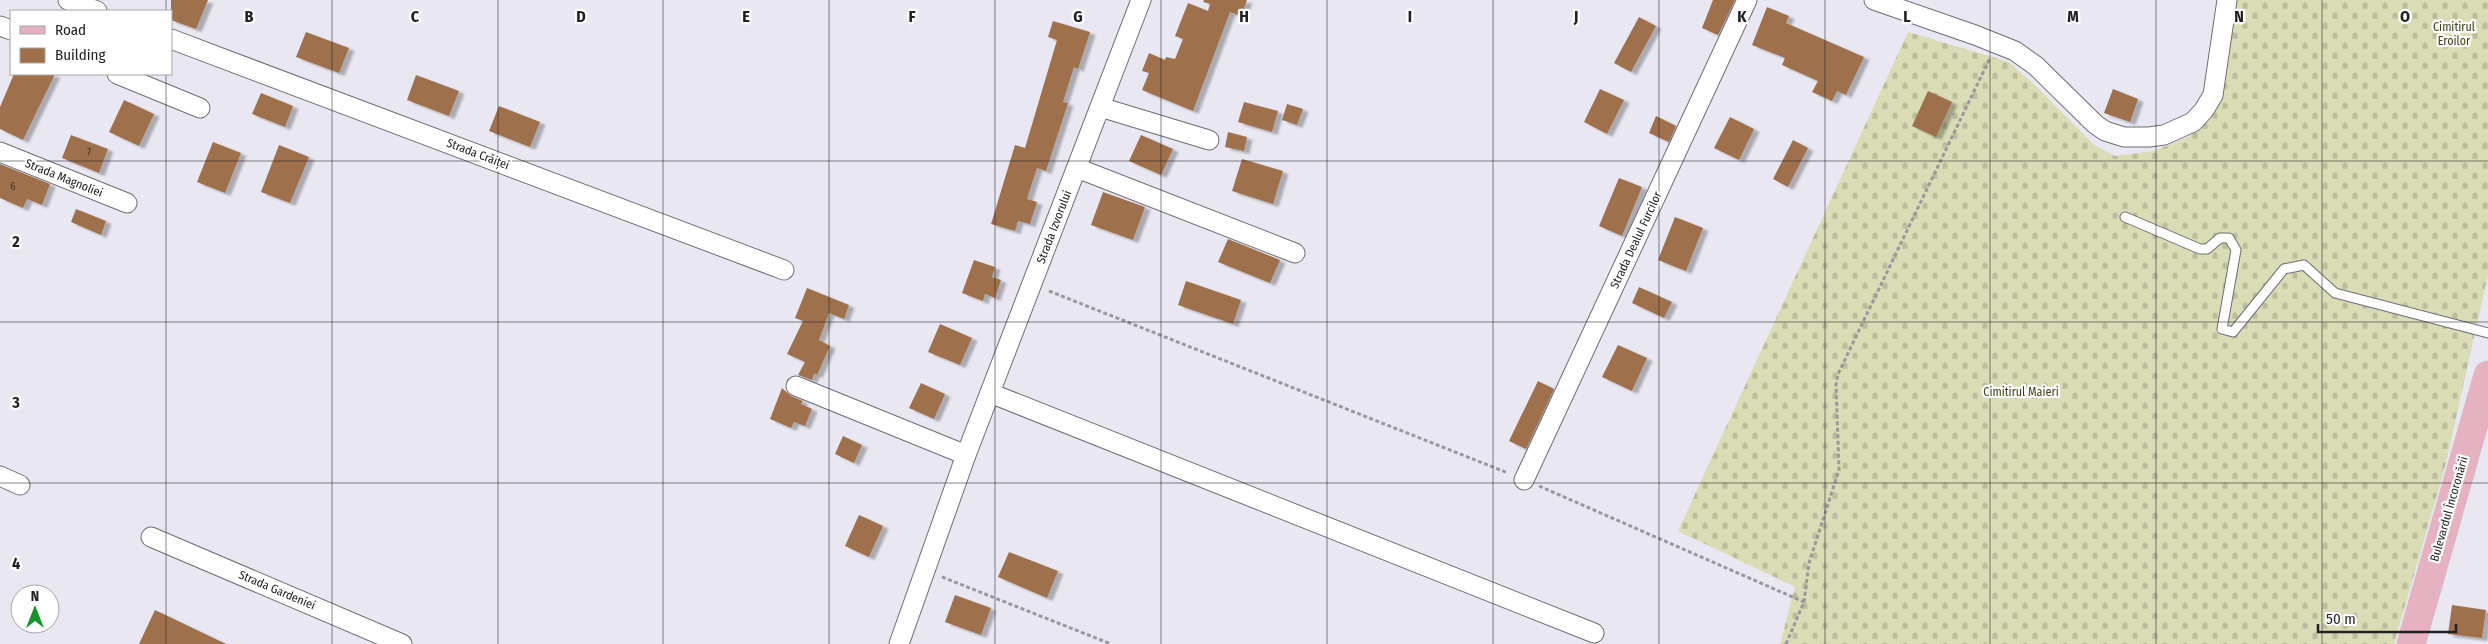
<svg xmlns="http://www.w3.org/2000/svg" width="2488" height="644" font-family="'Fira Sans Condensed',sans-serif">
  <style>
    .cemetery { fill: url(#cemetery-stones) }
    .building { fill: #9e704b; filter: url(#shadow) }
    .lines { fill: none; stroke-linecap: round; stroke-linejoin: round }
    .lane-casing { stroke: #6d6d75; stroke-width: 11 }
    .street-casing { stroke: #6d6d75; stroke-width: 21 }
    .primary-casing { stroke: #cacaca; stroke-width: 29 }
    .path { stroke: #99989f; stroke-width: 3; stroke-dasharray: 4 2.5; stroke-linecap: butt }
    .lane { stroke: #fff; stroke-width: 9 }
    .street { stroke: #fff; stroke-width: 19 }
    .primary { stroke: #e6b1c1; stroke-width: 28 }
    .grid { fill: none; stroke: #212124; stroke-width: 1; stroke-opacity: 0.55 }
    .labels { text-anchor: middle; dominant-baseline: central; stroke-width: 4.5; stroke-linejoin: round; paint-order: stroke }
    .number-label { font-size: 10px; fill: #40352e }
    .park-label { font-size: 12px; fill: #424316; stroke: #fff }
    .street-label { font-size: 12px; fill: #212124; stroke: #fff }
    .grid-label { font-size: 16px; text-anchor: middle; font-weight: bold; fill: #212124; stroke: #fff; stroke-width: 4.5; stroke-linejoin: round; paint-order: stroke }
  </style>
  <defs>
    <pattern id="cemetery-stones" width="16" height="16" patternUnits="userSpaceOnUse" patternTransform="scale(1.25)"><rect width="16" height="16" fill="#d9dcb4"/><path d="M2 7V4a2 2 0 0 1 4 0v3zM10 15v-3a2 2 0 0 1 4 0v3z" fill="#babc9b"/></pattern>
    <filter id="shadow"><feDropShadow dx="5.5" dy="3" stdDeviation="1" flood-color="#0004"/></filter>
  </defs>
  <rect width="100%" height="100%" fill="#e9e8f2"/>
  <path class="cemetery" d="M2232,0H2488V275L2445,467L2394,644H1780L1795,587L1678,531L1908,32L2009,62L2036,86L2094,145L2115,156L2154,151L2190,136L2216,104Z"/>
  <g class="building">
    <path d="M171,0H208L196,29L171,20Z"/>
    <path d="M1204,0H1247L1241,16L1230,12L1193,111L1142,90L1149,73L1142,71L1149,53L1165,60L1166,57L1175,59L1183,39L1175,36L1188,3L1208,11L1210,4L1203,2Z"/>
    <path d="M1713,0H1735L1718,35L1702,28Z"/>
    <path d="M1767,7L1789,16L1786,23L1864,57L1846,95L1837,91L1832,101L1812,92L1818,81L1782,65L1785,58L1752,45Z"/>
    <path d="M1639,17L1656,26L1631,72L1614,63Z"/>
    <path d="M1053,21L1090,32L1078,69L1074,67L1063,102L1068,103L1046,171L1037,168L1027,199L1037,202L1030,224L1018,221L1015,231L991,224L1015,145L1025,148L1057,40L1048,37Z"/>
    <path d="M306,32L349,48L339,73L296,57Z"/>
    <path d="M14,74H55L23,140L0,129V107Z"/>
    <path d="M416,75L459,91L449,116L407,100Z"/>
    <path d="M1600,89L1624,100L1607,134L1584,122Z"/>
    <path d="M2113,89L2138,99L2130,122L2104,113Z"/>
    <path d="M1928,91L1952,102L1936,137L1912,126Z"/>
    <path d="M261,93L293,106L285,127L252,114Z"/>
    <path d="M124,100L154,114L139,146L109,132Z"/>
    <path d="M1244,102L1278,111L1272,132L1238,122Z"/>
    <path d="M1287,104L1303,109L1297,125L1282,120Z"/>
    <path d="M499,106L540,122L530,147L489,131Z"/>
    <path d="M1656,116L1676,126L1669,142L1649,133Z"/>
    <path d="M1730,117L1754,129L1739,160L1714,148Z"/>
    <path d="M1228,132L1247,137L1244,151L1225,147Z"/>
    <path d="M71,135L108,149L99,173L62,158Z"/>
    <path d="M1141,135L1173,149L1161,175L1129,161Z"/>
    <path d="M1793,140L1808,148L1788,187L1773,179Z"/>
    <path d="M213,142L241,153L225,193L197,182Z"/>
    <path d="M279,145L309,157L290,203L261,192Z"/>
    <path d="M1242,159L1283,171L1273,204L1232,191Z"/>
    <path d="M0,164L50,184L42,205L27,199L23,208L0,198Z"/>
    <path d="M1619,178L1642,187L1622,236L1599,226Z"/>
    <path d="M1103,192L1145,207L1133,240L1091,225Z"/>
    <path d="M76,209L106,221L101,235L71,222Z"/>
    <path d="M1675,217L1703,228L1686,271L1658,260Z"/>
    <path d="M1228,239L1280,260L1270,283L1218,262Z"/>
    <path d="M974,260L995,267L992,277L1001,280L995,298L985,294L983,301L962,293Z"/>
    <path d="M1186,281L1241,300L1233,324L1178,305Z"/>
    <path d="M1639,287L1672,302L1664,318L1632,303Z"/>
    <path d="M807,288L849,305L844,319L829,313L819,340L830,346L817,375L814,374L812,380L798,375L805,362L787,354L803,321L795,318Z"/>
    <path d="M940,324L972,338L960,365L928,352Z"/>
    <path d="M1618,345L1647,358L1632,391L1602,377Z"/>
    <path d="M1538,381L1554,389L1526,449L1509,441Z"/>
    <path d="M921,383L945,394L934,419L909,408Z"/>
    <path d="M782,388L791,396L803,401L801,404L812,409L805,426L794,422L791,428L770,419Z"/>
    <path d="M843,436L862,445L854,463L835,454Z"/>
    <path d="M859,515L883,526L869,557L845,546Z"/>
    <path d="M1009,552L1058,571L1047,598L998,577Z"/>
    <path d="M955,595L991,608L981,635L945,622Z"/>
    <path d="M2452,605L2486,610L2482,638L2448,634Z"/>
    <path d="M155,610L226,644H139Z"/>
  </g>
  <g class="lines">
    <defs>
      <path id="lane" d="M2125,217L2200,249H2207L2220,238H2229L2236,250L2222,329L2233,332L2284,269L2304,265L2335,293L2488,333"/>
      <g id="street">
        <path d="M68,0L97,11"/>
        <path d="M1874,0L1975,35L2015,51L2036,66L2095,124L2105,131L2124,137H2149L2164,135L2193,122L2204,110L2213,95L2227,0"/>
        <path d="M0,26L11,30"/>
        <path d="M171,39L784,270"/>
        <path d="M117,74L200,108"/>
        <path d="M1100,107L1209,140"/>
        <path d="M0,152L127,203"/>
        <path d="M1077,168L1295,253"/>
        <path d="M796,386L966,455"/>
        <path d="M990,393L1594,633"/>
        <path d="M0,476L20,485"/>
        <path d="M1524,480L1747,0"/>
        <path d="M151,537L402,644"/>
        <path d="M899,644L966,455L1141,0"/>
      </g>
      <path id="primary" d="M2411,644L2488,375"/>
    </defs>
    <use href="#lane" class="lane-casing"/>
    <use href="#street" class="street-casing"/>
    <use href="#primary" class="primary-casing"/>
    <g class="path">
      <path d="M1049,291L1508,473"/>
      <path d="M1539,486L1804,602"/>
      <path d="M942,577L1111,644"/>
      <path d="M1786,644L1804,602L1809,563L1839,470L1836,385L1838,374L1990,58"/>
    </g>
    <use href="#lane" class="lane"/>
    <use href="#street" class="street"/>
    <use href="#primary" class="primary"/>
  </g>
  <path class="grid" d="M166,0V11M332,0V644M498,0V644M663,0V644M829,0V644M995,0V644M1161,0V644M1327,0V644M1493,0V644M1659,0V644M1825,0V644M1990,0V644M2156,0V644M2322,0V644M166,74V644M0,161H2488M0,322H2488M0,483H2488"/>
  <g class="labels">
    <g class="number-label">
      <text x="89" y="153">7</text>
      <text x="13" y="187">6</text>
    </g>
    <g class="park-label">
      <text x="2454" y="27">Cimitirul<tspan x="2454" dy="14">Eroilor</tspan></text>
      <text x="2021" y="392">Cimitirul Maieri</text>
    </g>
    <g class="street-label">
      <text transform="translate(478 154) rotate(21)">Strada Crăiței</text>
      <text transform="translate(64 178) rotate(22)">Strada Magnoliei</text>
      <text transform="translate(1054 227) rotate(-69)">Strada Izvorului</text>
      <text transform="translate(1636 240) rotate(-65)">Strada Dealul Furcilor</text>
      <text transform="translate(2449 509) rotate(-74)">Bulevardul Încoronării</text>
      <text transform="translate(277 590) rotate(23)">Strada Gardeniei</text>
    </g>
  </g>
  <g class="grid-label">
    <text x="249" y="22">B</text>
    <text x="415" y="22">C</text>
    <text x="581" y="22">D</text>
    <text x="746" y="22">E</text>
    <text x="912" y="22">F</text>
    <text x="1078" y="22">G</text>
    <text x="1244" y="22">H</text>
    <text x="1410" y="22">I</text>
    <text x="1576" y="22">J</text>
    <text x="1742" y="22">K</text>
    <text x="1907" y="22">L</text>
    <text x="2073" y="22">M</text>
    <text x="2239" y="22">N</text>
    <text x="2405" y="22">O</text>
    <text x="16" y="247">2</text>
    <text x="16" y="408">3</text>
    <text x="16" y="569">4</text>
  </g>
  <rect x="10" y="10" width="162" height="65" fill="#ffffff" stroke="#a6a6a7"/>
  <rect x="20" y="26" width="25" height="8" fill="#e6b1c1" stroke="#a6a6a7"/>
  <text x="55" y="35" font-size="15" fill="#212124">Road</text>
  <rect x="20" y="48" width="25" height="15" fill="#9e704b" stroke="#a6a6a7"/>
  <text x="55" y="60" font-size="15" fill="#212124">Building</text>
  <g transform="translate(35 609)"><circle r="24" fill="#ffffff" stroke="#a6a6a7"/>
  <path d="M0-4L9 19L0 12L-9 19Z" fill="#149427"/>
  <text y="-8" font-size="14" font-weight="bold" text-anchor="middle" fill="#212124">N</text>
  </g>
  <path d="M2318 624v8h138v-8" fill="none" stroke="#212124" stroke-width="2.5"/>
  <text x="2326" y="624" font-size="15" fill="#212124" stroke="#ffffff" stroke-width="4" paint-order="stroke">50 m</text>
</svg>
